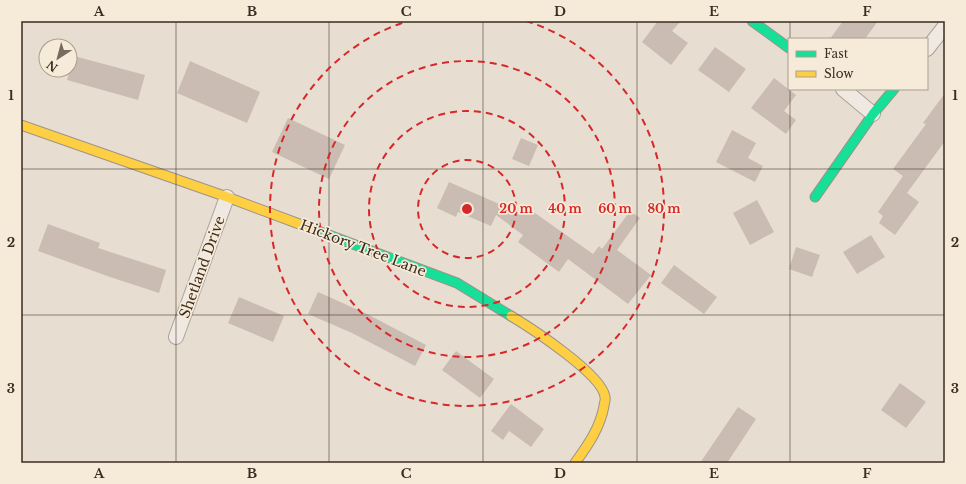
<svg xmlns="http://www.w3.org/2000/svg" width="966" height="484" font-family="'Libre Baskerville',serif">
  <style>
    .building { fill: #cabcb2 }
    .lines { fill: none; stroke-linecap: round; stroke-linejoin: round }
    .street-casing { stroke: #aca399; stroke-width: 16 }
    .fast-casing { stroke: #9c938a; stroke-width: 11 }
    .slow-casing { stroke: #9c938a; stroke-width: 11 }
    .street { stroke: #efe9e2; stroke-width: 14 }
    .fast { stroke: #16e098; stroke-width: 9 }
    .slow { stroke: #ffcf43; stroke-width: 9 }
    .grid { fill: none; stroke: #3c2b21; stroke-width: 1; stroke-opacity: 0.55 }
    .ring { fill: none; stroke: #d62828; stroke-width: 2; stroke-dasharray: 7 5 }
    .labels { text-anchor: middle; dominant-baseline: central; stroke-width: 3.5; stroke-linejoin: round; paint-order: stroke }
    .street-label { font-size: 14px; fill: #3c2b21; stroke: #f6ead8 }
    .centre { fill: #d62828; stroke: #f6ead8; stroke-width: 2 }
    .ring-label { font-size: 12px; text-anchor: middle; font-weight: bold; fill: #d62828; stroke: #f6ead8; stroke-width: 3.5; stroke-linejoin: round; paint-order: stroke }
    .neatline { fill: none; stroke: #3c2b21; stroke-width: 1.5 }
    .grid-label { font-size: 13px; text-anchor: middle; font-weight: bold; fill: #3c2b21 }
  </style>
  <rect width="100%" height="100%" fill="#e7ded1"/>
  <g class="building">
    <path d="M658,21H681L672,31L688,43L671,65L642,42Z"/>
    <path d="M843,21H878L865,39H830Z"/>
    <path d="M715,47L746,69L729,92L698,70Z"/>
    <path d="M74,56L145,75L138,100L67,80Z"/>
    <path d="M190,61L260,92L247,123L177,93Z"/>
    <path d="M774,78L796,95L784,111L796,120L786,134L751,108Z"/>
    <path d="M945,93V141L907,193L919,202L895,235L879,223L883,216L878,212L903,176L893,169L926,124L923,123Z"/>
    <path d="M288,118L345,145L329,179L272,152Z"/>
    <path d="M732,130L756,143L748,158L763,166L755,182L716,162Z"/>
    <path d="M521,138L538,145L529,166L512,159Z"/>
    <path d="M449,182L520,213L525,206L593,254L599,246L602,249L630,211L640,218L617,250L651,275L628,304L568,259L559,272L518,242L523,235L496,215L491,226L458,212L456,217L437,208Z"/>
    <path d="M757,200L774,232L750,245L733,213Z"/>
    <path d="M48,224L100,243L98,248L166,270L159,293L110,277L38,251Z"/>
    <path d="M871,235L885,257L857,274L843,252Z"/>
    <path d="M796,247L820,255L812,277L789,269Z"/>
    <path d="M674,265L717,297L704,314L661,283Z"/>
    <path d="M318,292L367,314L426,345L415,366L352,333L308,314Z"/>
    <path d="M239,297L284,316L273,342L228,323Z"/>
    <path d="M456,351L494,379L480,398L442,370Z"/>
    <path d="M900,383L926,402L906,428L881,410Z"/>
    <path d="M511,404L544,429L531,447L509,431L503,440L491,431Z"/>
    <path d="M738,407L756,419L727,463H700Z"/>
  </g>
  <g class="lines">
    <defs>
      <g id="street">
        <path d="M927,49L945,26"/>
        <path d="M843,89L873,114"/>
        <path d="M176,337L227,197"/>
      </g>
      <g id="fast">
        <path d="M752,21L789,48"/>
        <path d="M815,197L873,114L894,89"/>
        <path d="M310,228L457,283L511,316"/>
      </g>
      <g id="slow">
        <path d="M21,125L227,197L310,228"/>
        <path d="M511,316C531,328 603,375 605,397C606,400 604,403 604,406C600,428 588,445 575,463"/>
      </g>
    </defs>
    <use href="#street" class="street-casing"/>
    <use href="#fast" class="fast-casing"/>
    <use href="#slow" class="slow-casing"/>
    <use href="#street" class="street"/>
    <use href="#fast" class="fast"/>
    <use href="#slow" class="slow"/>
  </g>
  <path class="grid" d="M176,21V463M329,21V463M483,21V463M637,21V463M790,21V39M790,89V463M21,169H945M21,315H945"/>
  <g class="ring">
    <circle cx="467" cy="209" r="49"/>
    <circle cx="467" cy="209" r="98"/>
    <circle cx="467" cy="209" r="148"/>
    <path d="M526 21A197 197 0 1 1 408 21"/>
  </g>
  <g class="labels">
    <g class="street-label">
      <text transform="translate(363 248) rotate(21)">Hickory Tree Lane</text>
      <text transform="translate(202 267) rotate(-70)">Shetland Drive</text>
    </g>
  </g>
  <circle cx="467" cy="209" r="6" class="centre"/>
  <g class="ring-label">
    <text x="516" y="213">20 m</text>
    <text x="565" y="213">40 m</text>
    <text x="615" y="213">60 m</text>
    <text x="664" y="213">80 m</text>
  </g>
  <rect width="966" height="484" fill="none" stroke="#f6ead8" stroke-width="44"/>
  <rect x="788" y="38" width="140" height="52" fill="#f6ead8" stroke="#ac9e8f"/>
  <rect x="796" y="51" width="20" height="6" fill="#16e098" stroke="#ac9e8f"/>
  <text x="824" y="58" font-size="12" fill="#3c2b21">Fast</text>
  <rect x="796" y="71" width="20" height="6" fill="#ffcf43" stroke="#ac9e8f"/>
  <text x="824" y="78" font-size="12" fill="#3c2b21">Slow</text>
  <g transform="translate(58 58) rotate(216)"><circle r="19" fill="#f6ead8" stroke="#ac9e8f"/>
  <path d="M0-3L7 15L0 10L-7 15Z" fill="#786a5f"/>
  <text y="-6" font-size="11" font-weight="bold" text-anchor="middle" fill="#3c2b21">N</text>
  </g>
  <rect x="22" y="22" width="922" height="440" class="neatline"/>
  <g class="grid-label">
    <text x="99" y="16">A</text>
    <text x="252" y="16">B</text>
    <text x="406" y="16">C</text>
    <text x="560" y="16">D</text>
    <text x="714" y="16">E</text>
    <text x="867" y="16">F</text>
    <text x="11" y="100">1</text>
    <text x="955" y="100">1</text>
    <text x="11" y="247">2</text>
    <text x="955" y="247">2</text>
    <text x="11" y="393">3</text>
    <text x="955" y="393">3</text>
    <text x="99" y="478">A</text>
    <text x="252" y="478">B</text>
    <text x="406" y="478">C</text>
    <text x="560" y="478">D</text>
    <text x="714" y="478">E</text>
    <text x="867" y="478">F</text>
  </g>
</svg>
